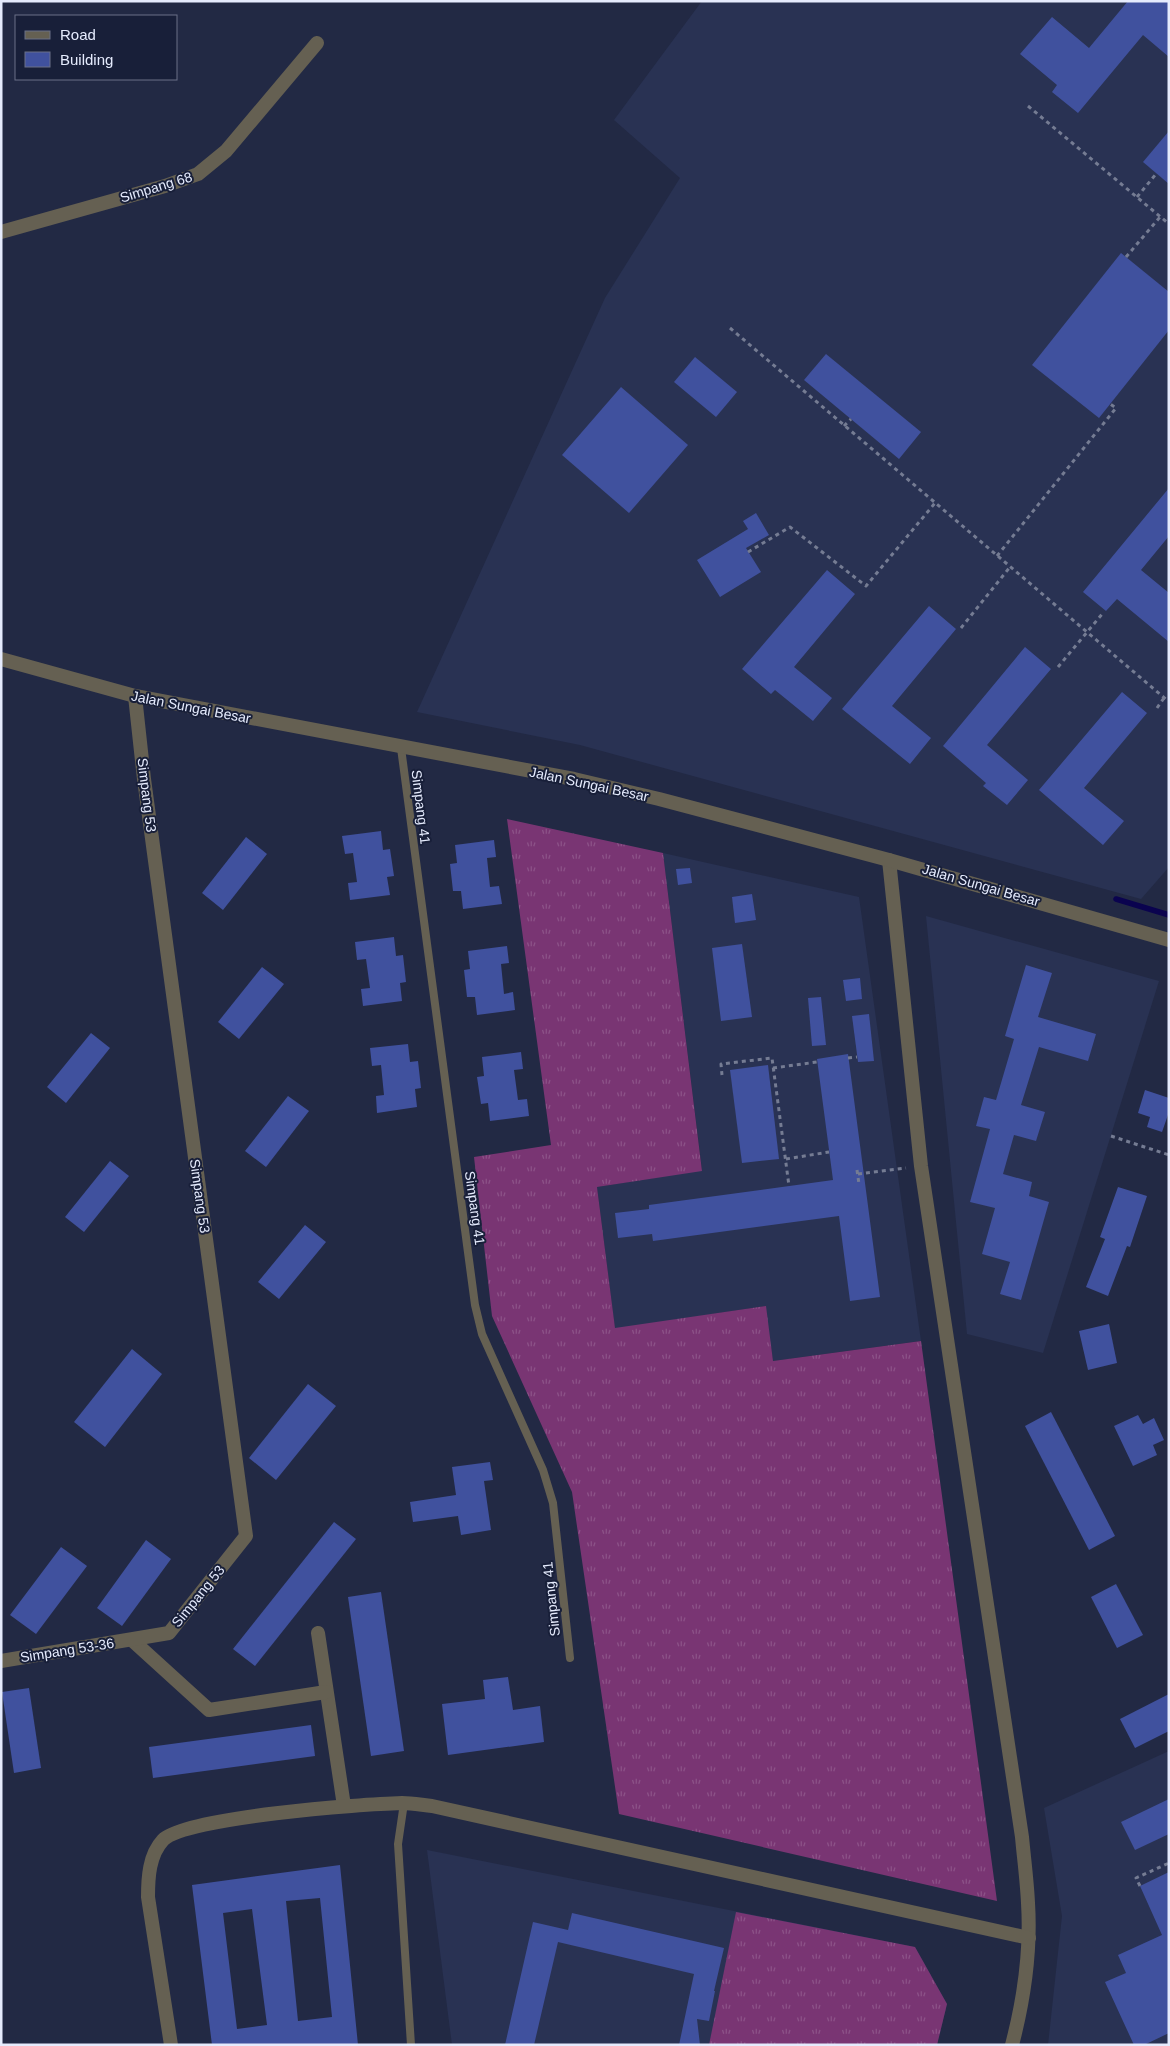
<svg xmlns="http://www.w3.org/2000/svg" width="1170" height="2046" font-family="Helvetica,sans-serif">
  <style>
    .built { fill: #293253 }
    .grass { fill: url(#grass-tufts) }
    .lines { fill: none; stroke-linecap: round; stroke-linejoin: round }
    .stream { stroke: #0a034f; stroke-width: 5.5 }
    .building { fill: #40519e; fill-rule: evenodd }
    .path { stroke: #757c93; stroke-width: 3; stroke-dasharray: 4 4; stroke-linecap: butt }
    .service { stroke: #656052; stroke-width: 8 }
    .minor { stroke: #656052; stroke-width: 14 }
    .tertiary { stroke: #656052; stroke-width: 14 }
    .labels { text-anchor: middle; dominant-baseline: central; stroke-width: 4; stroke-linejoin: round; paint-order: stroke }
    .street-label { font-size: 14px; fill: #e5ebfd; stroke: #181f39 }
  </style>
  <defs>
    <pattern id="grass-tufts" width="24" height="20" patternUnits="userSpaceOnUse" patternTransform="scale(1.25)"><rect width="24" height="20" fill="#793573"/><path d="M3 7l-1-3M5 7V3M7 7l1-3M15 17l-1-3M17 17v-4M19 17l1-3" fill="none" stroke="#8c5288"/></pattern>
  </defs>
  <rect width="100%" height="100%" fill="#222944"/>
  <g class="built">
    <path d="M702,1H1169V867L1141,899L580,745L417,712L605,298L680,178L614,120Z"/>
    <path d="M663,853L859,897L921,1341L773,1361L765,1306L615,1329L597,1187L702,1170Z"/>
    <path d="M926,916L1159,981L1043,1353L967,1334Z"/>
    <path d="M1169,1751V2045H1048L1062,1916L1044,1808Z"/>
    <path d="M427,1850L915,1947L947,2004L937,2045H452Z"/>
  </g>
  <g class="grass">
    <path d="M507,819L663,853L702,1171L597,1187L615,1328L766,1306L773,1361L921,1341L997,1901L619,1814L572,1492L492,1316L474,1157L551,1145Z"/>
    <path d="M736,1912L915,1947L947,2004L937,2045H709Z"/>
  </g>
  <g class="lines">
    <path class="stream" d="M1116,899L1169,915"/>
  </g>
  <g class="building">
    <path d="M1128,1H1169V57L1143,35L1078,113L1052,92L1057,85L1020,54L1052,17L1089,48Z"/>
    <path d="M1169,131V184L1143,162Z"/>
    <path d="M1121,253L1169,292V330L1099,418L1032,365Z"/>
    <path d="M826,354L921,432L899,459L804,380Z"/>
    <path d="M695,357L737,392L716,417L674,382Z"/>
    <path d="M621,387L688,445L629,513L562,455Z"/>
    <path d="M1169,488V536L1141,570L1169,593V642L1117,599L1106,611L1083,592Z"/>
    <path d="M756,513L769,535L746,548L761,572L720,597L697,560L748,529L743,521Z"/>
    <path d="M827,570L855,594L794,667L832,698L813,721L775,690L771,694L742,669Z"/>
    <path d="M929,606L956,629L892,706L931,738L910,764L842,709Z"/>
    <path d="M1025,647L1051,669L987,745L1028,780L1007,805L983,786L986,783L943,746Z"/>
    <path d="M1122,692L1147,713L1084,788L1124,821L1103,845L1039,790Z"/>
    <path d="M381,831L383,850L390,849L394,876L387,877L390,895L350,900L348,883L357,882L353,853L345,854L342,836Z"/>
    <path d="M246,837L267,854L223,910L202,893Z"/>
    <path d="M494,840L496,857L487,858L490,887L499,886L502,904L463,909L461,891H453L450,864L457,863L455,845Z"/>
    <path d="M690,868L692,883L678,885L676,869Z"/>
    <path d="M752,894L756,920L735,923L732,897Z"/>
    <path d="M394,937L396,956L403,955L406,982L400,983L402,1001L363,1006L361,989L370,988L366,959L357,960L355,942Z"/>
    <path d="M742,944L752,1017L721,1021L712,948Z"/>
    <path d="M507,946L509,963L501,964L504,994L513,992L515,1010L477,1015L475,997H467L464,970L470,969L468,951Z"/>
    <path d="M1026,965L1052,973L1038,1017L1096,1034L1088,1061L1039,1047L1021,1105L1045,1112L1036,1141L1014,1135L1003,1174L1032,1182L1029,1196L1049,1202L1021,1300L1000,1294L1010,1262L982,1254L995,1208L970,1202L990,1129L976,1126L984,1097L996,1100L1014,1039L1005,1036Z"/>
    <path d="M262,967L284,984L239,1039L218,1022Z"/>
    <path d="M860,978L862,999L846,1001L843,980Z"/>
    <path d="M821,997L826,1045L812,1046L808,998Z"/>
    <path d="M869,1014L874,1061L858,1062L852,1016Z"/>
    <path d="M91,1033L110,1048L66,1103L47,1087Z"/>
    <path d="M408,1044L410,1062L418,1061L421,1088L415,1089L417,1107L377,1113L376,1096L384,1095L381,1065L372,1066L370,1048Z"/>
    <path d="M521,1052L523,1069L514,1070L518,1100L527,1099L529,1116L490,1121L488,1103L481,1104L477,1077L484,1076L482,1057Z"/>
    <path d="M848,1054L880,1297L850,1301L839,1216L653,1241L652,1234L618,1238L615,1213L649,1209V1205L833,1180L817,1059Z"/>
    <path d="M768,1065L779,1159L742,1163L730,1070Z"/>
    <path d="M1145,1090L1169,1098V1112L1162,1132L1147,1127L1150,1117L1138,1113Z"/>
    <path d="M288,1096L309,1111L266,1167L245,1151Z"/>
    <path d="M110,1161L129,1176L84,1232L65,1217Z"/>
    <path d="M1118,1187L1147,1196L1130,1247L1127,1246L1108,1296L1086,1287L1105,1239L1100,1237Z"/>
    <path d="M305,1225L326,1242L279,1299L258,1282Z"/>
    <path d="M1109,1324L1117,1363L1088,1370L1079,1331Z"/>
    <path d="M132,1349L162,1374L105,1447L74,1422Z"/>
    <path d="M308,1384L336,1406L276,1480L249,1458Z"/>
    <path d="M1051,1412L1115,1536L1089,1550L1025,1426Z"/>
    <path d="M1138,1415L1143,1424L1154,1418L1164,1440L1153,1445L1157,1455L1133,1466L1114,1426Z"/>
    <path d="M490,1462L493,1480L484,1481L491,1530L461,1535L458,1516L413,1522L410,1502L456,1495L452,1467Z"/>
    <path d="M334,1522L356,1539L255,1666L233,1649Z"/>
    <path d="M146,1540L171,1559L122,1626L97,1608Z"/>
    <path d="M61,1547L87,1566L36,1634L10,1615Z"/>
    <path d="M1116,1584L1143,1635L1117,1648L1091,1597Z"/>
    <path d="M381,1592L404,1751L371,1756L348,1597Z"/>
    <path d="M508,1677L513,1710L540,1706L544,1742L448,1755L442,1704L485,1699L483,1680Z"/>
    <path d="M29,1688L41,1768L14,1773L2,1692Z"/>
    <path d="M1169,1694V1731L1135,1748L1120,1719Z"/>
    <path d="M311,1725L315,1756L153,1778L149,1747Z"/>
    <path d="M1169,1799V1834L1135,1850L1121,1822Z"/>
    <path d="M340,1865L358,2045H212L192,1885ZM320,1898L332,2017L298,2021L286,1901ZM252,1909L267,2025L237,2029L223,1913Z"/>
    <path d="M1169,1872V2033L1144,2045H1134L1105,1982L1126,1973L1118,1955L1162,1935L1140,1886Z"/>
    <path d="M572,1913L724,1948L714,1991H715L709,2021L697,2019L700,2045H679L694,1974L558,1942L534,2045H505L533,1922L568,1930Z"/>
  </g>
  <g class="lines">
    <g class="path">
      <path d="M1028,106L1169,224"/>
      <path d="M1137,197L1156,174"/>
      <path d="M1126,257L1160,217"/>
      <path d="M730,328L1168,701"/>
      <path d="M844,426L851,419"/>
      <path d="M748,552L790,527L866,586L935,503"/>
      <path d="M997,556L1116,408L1110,404"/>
      <path d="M961,628L1010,567"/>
      <path d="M1058,667L1103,613"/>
      <path d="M1157,708L1164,698"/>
      <path d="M848,1058L857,1057"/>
      <path d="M773,1068L817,1062"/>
      <path d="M722,1075L721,1064L772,1058L789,1186"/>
      <path d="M1111,1136L1169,1155"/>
      <path d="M786,1159L829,1152"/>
      <path d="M857,1170L859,1184"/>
      <path d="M858,1174L906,1168"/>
      <path d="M1140,1886L1136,1878L1169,1863"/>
    </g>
    <g class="service">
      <path d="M401,748L475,1305L482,1334L543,1470L553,1503L570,1658"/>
      <path d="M404,1803L398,1844L411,2045"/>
    </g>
    <g class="minor">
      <path d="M1,232L165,186L198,174L226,151L317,43"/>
      <path d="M889,860L921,1166L1022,1837C1024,1859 1027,1881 1028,1903C1031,1950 1024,1999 1012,2045"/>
      <path d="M318,1633L344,1806"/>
      <path d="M132,1640L209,1710L326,1692"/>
      <path d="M1,1661L169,1633L246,1536L144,779L135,696"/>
      <path d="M171,2045L148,1897C148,1878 149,1855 163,1840C185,1817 363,1804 402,1803C412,1803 422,1805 432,1806L1029,1938"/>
    </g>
    <path class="tertiary" d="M1,659L135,696L574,779L659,799L889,860L1169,940"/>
  </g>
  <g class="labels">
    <g class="street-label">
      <text transform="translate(156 187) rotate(-17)">Simpang 68</text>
      <text transform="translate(191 707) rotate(11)">Jalan Sungai Besar</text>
      <text transform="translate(589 784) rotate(12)">Jalan Sungai Besar</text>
      <text transform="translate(147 795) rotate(83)">Simpang 53</text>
      <text transform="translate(421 807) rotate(83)">Simpang 41</text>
      <text transform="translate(981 885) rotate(16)">Jalan Sungai Besar</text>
      <text transform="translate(200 1196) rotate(82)">Simpang 53</text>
      <text transform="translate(475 1208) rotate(82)">Simpang 41</text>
      <text transform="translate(198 1596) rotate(-51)">Simpang 53</text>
      <text transform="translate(551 1599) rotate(-96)">Simpang 41</text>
      <text transform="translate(67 1650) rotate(-9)">Simpang 53-36</text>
    </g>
  </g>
  <rect width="1170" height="2046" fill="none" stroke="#e5ebfd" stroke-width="5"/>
  <rect x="15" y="15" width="162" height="65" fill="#181f39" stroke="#6a7187"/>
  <rect x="25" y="31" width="25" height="8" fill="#656052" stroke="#6a7187"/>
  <text x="60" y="40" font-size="15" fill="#e5ebfd">Road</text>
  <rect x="25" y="52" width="25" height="15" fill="#40519e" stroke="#6a7187"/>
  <text x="60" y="65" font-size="15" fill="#e5ebfd">Building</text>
</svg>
